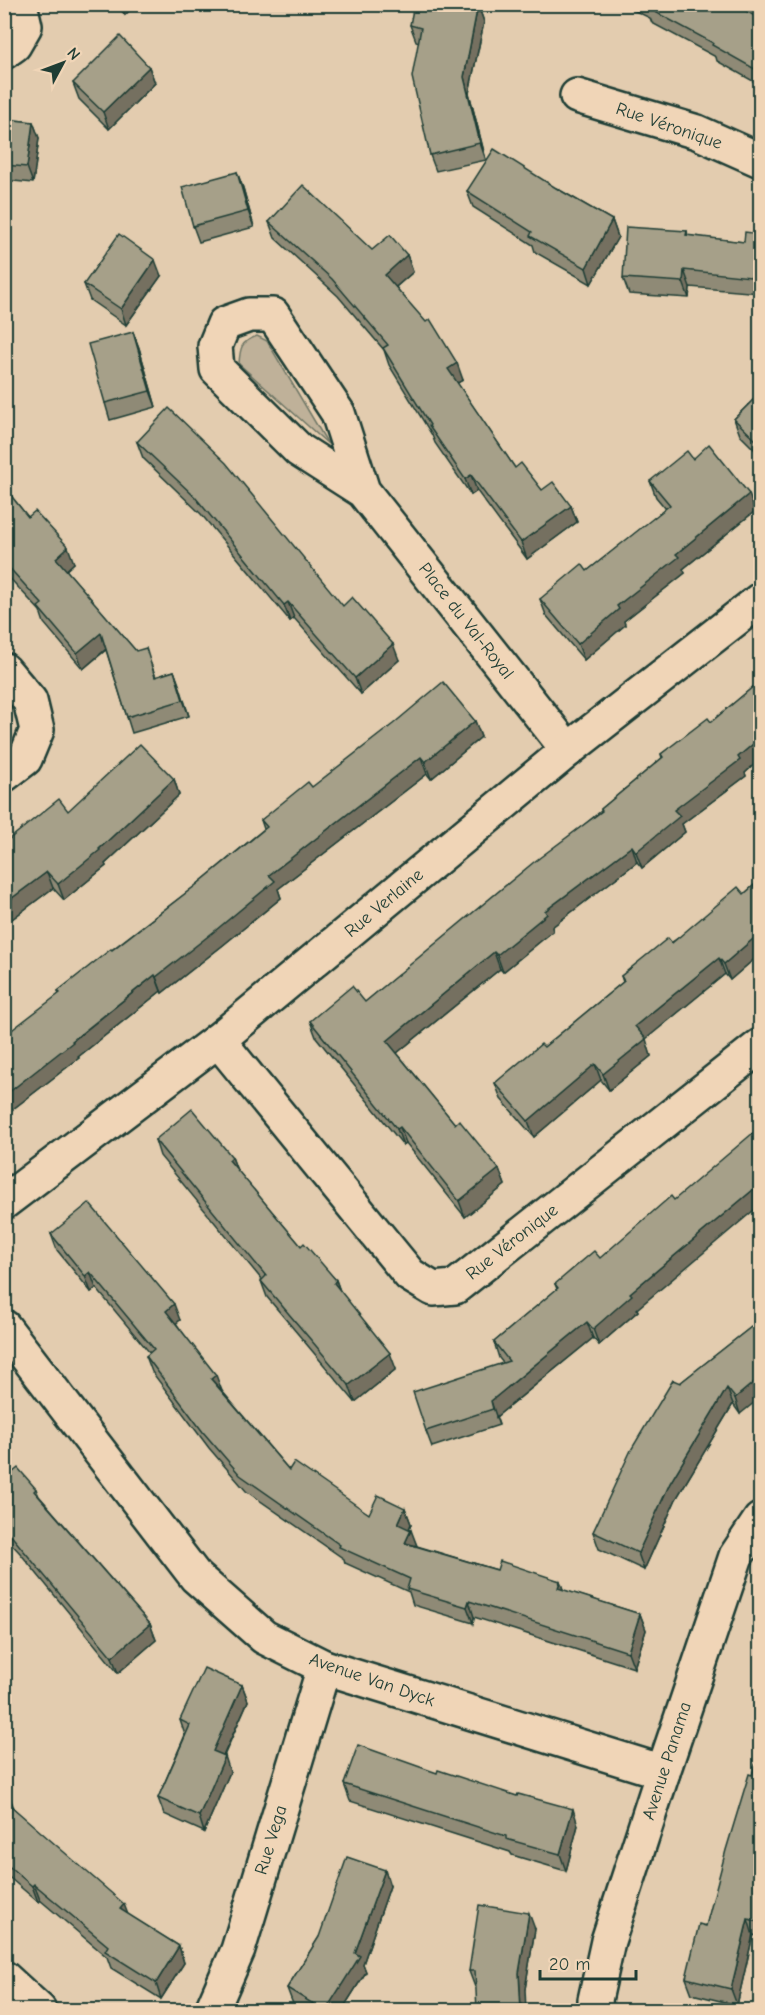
<svg xmlns="http://www.w3.org/2000/svg" width="765" height="2015" font-family="'Comic Neue',sans-serif">
  <style>
    .green { fill: #bfb199; stroke: #6f7766; stroke-width: 1.5 }
    .lines { fill: none; stroke-linecap: round; stroke-linejoin: round }
    .minor-casing { stroke: #1f3d34; stroke-width: 38 }
    .minor { stroke: #f0d5b7; stroke-width: 33 }
    .wall { fill: #8f8a76; stroke: #1f3d34; stroke-width: 1.5 }
    .shaded-wall { fill: #747060; stroke: #1f3d34; stroke-width: 1.5 }
    .building { fill: #a6a089; stroke: #1f3d34; stroke-width: 1.5 }
    .labels { text-anchor: middle; dominant-baseline: central; stroke-width: 4.5; stroke-linejoin: round; paint-order: stroke }
    .street-label { font-size: 18px; fill: #1f3d34; stroke: #f0d5b7 }
  </style>
  <rect width="100%" height="100%" fill="#e3ccaf"/>
  <filter id="ink" filterUnits="userSpaceOnUse"><feTurbulence type="fractalNoise" baseFrequency=".0167" numOctaves="2"/><feDisplacementMap in="SourceGraphic" scale="12" xChannelSelector="R" yChannelSelector="G"/><feConvolveMatrix kernelMatrix="1 2 1 2 8 2 1 2 1" color-interpolation-filters="sRGB"/></filter>
  <g filter="url(#ink)">
    <path class="green" d="M257,336L267,341L328,444L239,364C240,347 241,342 257,336Z"/>
    <g class="lines">
      <defs>
        <g id="minor">
          <path d="M4,52L14,45L25,26L20,4"/>
          <path d="M577,96L697,132L760,160"/>
          <path d="M363,491L338,413L273,315H249L224,324L215,346L217,369L299,450L363,491L568,750"/>
          <path d="M4,670L30,701L37,730L25,759L4,775"/>
          <path d="M218,1040L410,1275L433,1289L455,1287L760,1046"/>
          <path d="M4,1202L218,1040L568,750L760,600"/>
          <path d="M4,1327L196,1577L264,1637L324,1667L663,1772"/>
          <path d="M4,1978L39,2010"/>
          <path d="M212,2010L238,1950L324,1667"/>
          <path d="M596,2010L595,2000L608,1941L663,1772L736,1556L760,1520"/>
        </g>
      </defs>
      <use href="#minor" class="minor-casing"/>
      <use href="#minor" class="minor"/>
    </g>
    <g class="wall">
      <path d="M116,4H136L125,15Z"/>
      <path d="M621,4H734L760,19V85L717,61L716,57L652,23L650,18Z"/>
      <path d="M478,5L484,22L469,93L486,160L436,171L430,155L419,42L416,41L410,25Z"/>
      <path d="M149,67L155,83L109,129L79,99L73,83Z"/>
      <path d="M4,119L33,122L39,138L33,183L4,180Z"/>
      <path d="M237,172L243,188L254,227L199,242L193,226Z"/>
      <path d="M556,188L612,220L618,237L591,284L535,252L533,245L473,207L467,191Z"/>
      <path d="M269,222L372,250L407,255L413,272L396,287L463,380L457,383L515,468L542,490L571,506L577,522L527,559L477,491L471,495L435,443L432,435L389,365L384,350L338,296L275,238Z"/>
      <path d="M687,231L688,236L744,242L760,234V293L690,287L689,298L629,294L623,278Z"/>
      <path d="M161,276L126,325L90,300L84,284Z"/>
      <path d="M133,332L139,348L156,407L110,420L105,403Z"/>
      <path d="M760,393V455L740,435L734,419Z"/>
      <path d="M137,442L343,606L399,660L361,694L294,618L290,621L201,514L143,458Z"/>
      <path d="M693,459L755,511L683,569L685,573L624,621L625,625L584,660L546,615L540,599L587,571L666,509L656,497L650,481Z"/>
      <path d="M4,487L28,517L74,563L66,570L136,651L151,664L156,677L174,671L189,716L132,733L106,650L83,669L44,623L40,611L4,572Z"/>
      <path d="M760,681V759L745,773L746,776L682,824L685,832L642,868L637,862L552,927L553,931L503,972L500,969L397,1053L455,1124L499,1169L505,1185L465,1217L406,1143L403,1145L316,1037L310,1021L365,1002L601,811V809L662,758L661,754L711,722Z"/>
      <path d="M475,721L481,737L431,779L427,774L278,889L281,898L222,946L162,993L161,991L78,1057L79,1058L4,1116L59,993L58,991L195,886L264,829L261,820L312,787Z"/>
      <path d="M174,779L179,795L105,864L106,866L64,900L53,888L4,925V841L8,840L68,811Z"/>
      <path d="M760,880V954L730,980L725,974L645,1039L651,1056L609,1090L601,1080L534,1137L501,1099L495,1083L544,1047L623,982L621,976L744,894Z"/>
      <path d="M155,1140L232,1157L236,1169L301,1246L336,1280L340,1291L396,1369L355,1402L267,1297L261,1281L262,1280L160,1156Z"/>
      <path d="M51,1234L180,1320L176,1323L222,1391L289,1470L369,1514L405,1508L411,1524L409,1529L417,1546L497,1570L560,1581L563,1590L640,1614L646,1630L634,1668L474,1617L473,1623L413,1605L409,1592L345,1563L344,1559L246,1491L209,1448L152,1372L146,1356L150,1353L96,1288L91,1292L57,1250Z"/>
      <path d="M555,1284L637,1309L638,1311L599,1345L593,1338L496,1417L499,1425L432,1447L426,1431L503,1363L499,1358L494,1342L557,1289Z"/>
      <path d="M760,1320L740,1414L733,1404L676,1499L644,1570L599,1549L593,1532L680,1383Z"/>
      <path d="M4,1465L12,1473L36,1489L39,1496L150,1624L156,1640L118,1673L20,1553L4,1536Z"/>
      <path d="M242,1685L248,1701L224,1756L230,1772L204,1832L164,1814L158,1798L185,1735L180,1720Z"/>
      <path d="M760,1750V1937L753,1935L737,2005L692,1994L686,1978L706,1926Z"/>
      <path d="M344,1784L578,1825L566,1871L512,1855L510,1852L350,1801Z"/>
      <path d="M4,1790L9,1795L13,1808L128,1915L179,1946L184,1963L161,1999L111,1968L107,1957L40,1900L38,1902L4,1873Z"/>
      <path d="M390,1886L363,1964L366,1972L342,2010H303L293,2004L287,1988L319,1937Z"/>
      <path d="M535,1929L525,1989L475,1987L469,1971Z"/>
    </g>
    <g class="shaded-wall">
      <path d="M122,4H136L125,15Z"/>
      <path d="M478,5L484,22L469,93L486,160L480,143L464,77Z"/>
      <path d="M149,67L155,83L109,129L103,112Z"/>
      <path d="M33,122L39,138L33,183L27,167Z"/>
      <path d="M237,172L243,188L254,227L248,211Z"/>
      <path d="M612,220L618,237L591,284L586,268Z"/>
      <path d="M407,255L413,272L391,291L385,275Z"/>
      <path d="M155,260L161,276L126,325L121,309Z"/>
      <path d="M684,270L690,287L689,298L683,282Z"/>
      <path d="M133,332L139,348L156,407L150,391Z"/>
      <path d="M457,363L463,380L454,385L448,369Z"/>
      <path d="M471,475L477,491L471,495L465,479Z"/>
      <path d="M749,494L755,511L683,569L685,573L624,621L625,625L584,660L578,644L617,606L676,554Z"/>
      <path d="M571,506L577,522L527,559L521,542Z"/>
      <path d="M68,547L74,563L62,574L56,558Z"/>
      <path d="M288,602L294,618L290,621L284,605Z"/>
      <path d="M101,633L106,649L83,669L77,653Z"/>
      <path d="M393,644L399,660L361,694L355,678Z"/>
      <path d="M174,671L180,687L189,716L183,700Z"/>
      <path d="M475,721L481,737L431,779L425,762Z"/>
      <path d="M760,738V759L745,773L746,776L682,824L685,832L642,868L636,852L674,810Z"/>
      <path d="M421,757L427,774L278,889L281,898L222,946L162,993L156,977L269,875Z"/>
      <path d="M174,779L179,795L105,864L106,866L64,900L58,884L99,849Z"/>
      <path d="M632,846L637,862L552,927L553,931L503,972L497,955L545,911Z"/>
      <path d="M47,872L53,888L4,925V904Z"/>
      <path d="M760,933V954L730,980L724,964Z"/>
      <path d="M494,952L500,969L392,1057L387,1041Z"/>
      <path d="M719,958L725,974L641,1043L635,1026Z"/>
      <path d="M155,975L161,991L78,1057L79,1058L4,1116V1096Z"/>
      <path d="M646,1039L651,1056L609,1090L603,1074Z"/>
      <path d="M595,1064L601,1080L534,1137L528,1121Z"/>
      <path d="M400,1127L406,1143L403,1145L397,1129Z"/>
      <path d="M232,1157L238,1173L229,1160Z"/>
      <path d="M499,1169L505,1185L465,1217L459,1201Z"/>
      <path d="M760,1184V1205L637,1309L638,1311L599,1345L593,1329L630,1293Z"/>
      <path d="M90,1272L96,1288L91,1292L85,1276Z"/>
      <path d="M336,1280L342,1297L334,1283Z"/>
      <path d="M174,1304L180,1320L172,1327L166,1311Z"/>
      <path d="M587,1322L593,1338L496,1417L499,1425L491,1401Z"/>
      <path d="M390,1353L396,1369L355,1402L349,1385Z"/>
      <path d="M216,1375L222,1391L211,1379Z"/>
      <path d="M760,1377V1398L740,1414L735,1398Z"/>
      <path d="M727,1388L733,1404L676,1499L644,1570L638,1553L670,1483Z"/>
      <path d="M405,1508L411,1524L404,1540L398,1524Z"/>
      <path d="M411,1530L417,1546L405,1543Z"/>
      <path d="M560,1581L566,1597L558,1588Z"/>
      <path d="M469,1601L474,1617L473,1623L467,1607Z"/>
      <path d="M640,1614L646,1630L634,1668L628,1652Z"/>
      <path d="M150,1624L156,1640L118,1673L112,1657Z"/>
      <path d="M242,1685L248,1701L218,1767L213,1751Z"/>
      <path d="M225,1756L230,1772L204,1832L199,1816Z"/>
      <path d="M9,1795L15,1811L4,1803V1798Z"/>
      <path d="M573,1809L578,1825L566,1871L560,1854Z"/>
      <path d="M385,1870L390,1886L363,1964L366,1972L342,2010H326L355,1953Z"/>
      <path d="M34,1884L40,1900L38,1902L32,1886Z"/>
      <path d="M124,1904L130,1920L120,1909Z"/>
      <path d="M529,1913L535,1929L525,1989L526,2010H521L519,1973Z"/>
      <path d="M748,1919L753,1935L737,2005L731,1989Z"/>
      <path d="M179,1946L184,1963L161,1999L156,1983Z"/>
    </g>
    <g class="building">
      <path d="M414,4H473L478,5L464,77L480,143L430,155L412,77L421,28L410,25Z"/>
      <path d="M648,4H734L760,19V72L712,45L713,43L646,7Z"/>
      <path d="M120,36L149,67L103,112L73,83Z"/>
      <path d="M4,119L33,122L27,167L4,165Z"/>
      <path d="M494,149L556,188L612,220L586,268L530,236L532,232L467,191Z"/>
      <path d="M237,172L248,211L193,226L182,187Z"/>
      <path d="M303,185L372,250L390,235L407,255L385,275L426,322L430,319L457,363L448,369L515,468L521,463L542,490L553,482L571,506L521,542L471,475L465,479L429,426L430,425L383,348L388,345L332,279L269,222Z"/>
      <path d="M626,227L687,231L686,235L744,242L745,232L760,234V278L684,270L683,282L623,278Z"/>
      <path d="M119,234L155,260L121,309L84,284Z"/>
      <path d="M133,332L150,391L105,403L88,344Z"/>
      <path d="M760,393V444L734,419Z"/>
      <path d="M169,408L226,463L343,606L352,597L393,644L355,678L288,602L284,605L195,497L137,442Z"/>
      <path d="M709,444L749,494L676,554L679,557L617,606L619,609L578,644L540,599L582,564L587,571L670,505L650,481L687,451L693,459Z"/>
      <path d="M4,487L28,517L35,511L68,547L56,558L136,651L146,648L155,677L174,671L183,700L127,717L101,633L77,653L38,607L42,604L4,562Z"/>
      <path d="M760,681V738L738,757L740,760L674,810L680,816L636,852L632,846L545,911L547,914L497,955L494,952L387,1041L455,1124L459,1120L499,1169L459,1201L400,1127L397,1129L310,1021L352,986L365,1002L534,862L602,811L601,809L663,757L661,754L708,718L711,722Z"/>
      <path d="M443,682L475,721L425,762L421,757L269,875L275,881L216,930L156,977L155,975L72,1041L73,1042L4,1096V1036L60,993L58,991L111,949L112,950L195,886L267,827L261,820L308,782L312,787L393,724Z"/>
      <path d="M140,744L174,779L99,849L100,850L58,884L47,872L4,904V841L7,839L8,840L59,799L68,811Z"/>
      <path d="M760,880V933L724,964L719,958L635,1026L646,1039L603,1074L595,1064L528,1121L495,1083L541,1044L544,1047L624,981L621,976L668,938L672,943L738,887L744,894Z"/>
      <path d="M192,1109L232,1157L229,1160L301,1246L304,1243L336,1280L334,1283L390,1353L349,1385L261,1281L266,1276L155,1140Z"/>
      <path d="M760,1127V1184L630,1293L632,1295L593,1329L587,1322L491,1401L493,1409L426,1431L413,1392L509,1361L494,1342L558,1288L555,1284L594,1251L600,1258L671,1196L674,1200Z"/>
      <path d="M89,1203L174,1304L166,1311L216,1375L211,1379L289,1470L294,1462L369,1514L378,1495L405,1508L398,1524L411,1530L405,1543L497,1570L500,1561L560,1581L558,1588L640,1614L628,1652L469,1601L467,1607L407,1589L410,1579L339,1547L340,1545L240,1475L203,1432L146,1356L154,1349L90,1272L85,1276L51,1234Z"/>
      <path d="M760,1320V1377L735,1398L727,1388L670,1483L638,1553L593,1532L631,1450L673,1380L680,1383Z"/>
      <path d="M4,1465L12,1473L18,1468L36,1489L34,1491L150,1624L112,1657L4,1527Z"/>
      <path d="M204,1668L242,1685L213,1751L225,1756L199,1816L158,1798L190,1725L180,1720Z"/>
      <path d="M358,1745L437,1773L438,1770L517,1796L518,1794L573,1809L560,1854L506,1839V1836L344,1784Z"/>
      <path d="M760,1750V1922L748,1919L731,1989L686,1978L699,1924L706,1926L726,1850L749,1774L752,1775Z"/>
      <path d="M4,1790L9,1795L4,1798Z"/>
      <path d="M4,1800L124,1904L120,1909L179,1946L156,1983L105,1951L108,1946L34,1884L32,1886L4,1862Z"/>
      <path d="M347,1857L385,1870L355,1953L360,1956L326,2010H323L287,1988L319,1937Z"/>
      <path d="M479,1905L529,1913L519,1973L521,2010H477L475,1971H469Z"/>
    </g>
  </g>
  <g class="labels">
    <g class="street-label">
      <text transform="translate(669 126) rotate(19)">Rue Véronique</text>
      <text transform="translate(466 621) rotate(52)">Place du Val-Royal</text>
      <text transform="translate(384 903) rotate(-40)">Rue Verlaine</text>
      <text transform="translate(512 1242) rotate(-38)">Rue Véronique</text>
      <text transform="translate(372 1680) rotate(19)">Avenue Van Dyck</text>
      <text transform="translate(667 1761) rotate(-72)">Avenue Panama</text>
      <text transform="translate(271 1840) rotate(-73)">Rue Vega</text>
    </g>
  </g>
  <rect width="765" height="2015" fill="none" stroke="#f0d5b7" stroke-width="24"/>
  <rect x="12" y="12" width="741" height="1991" fill="none" stroke="#1f3d34" stroke-width="2" filter="url(#ink)"/>
  <g transform="translate(63 63) rotate(49)" stroke="#f0d5b7" stroke-width="4.5" paint-order="stroke">
  <path d="M0-4.5L10 22L0 15L-10 22Z" fill="#1f3d34"/>
  <text y="-9" font-size="16" font-weight="bold" text-anchor="middle" fill="#1f3d34">N</text>
  </g>
  <path d="M540 1970v9h96v-9" fill="none" stroke="#1f3d34" stroke-width="3"/>
  <text x="549" y="1970" font-size="18" fill="#1f3d34" stroke="#f0d5b7" stroke-width="4.5" paint-order="stroke">20 m</text>
</svg>
